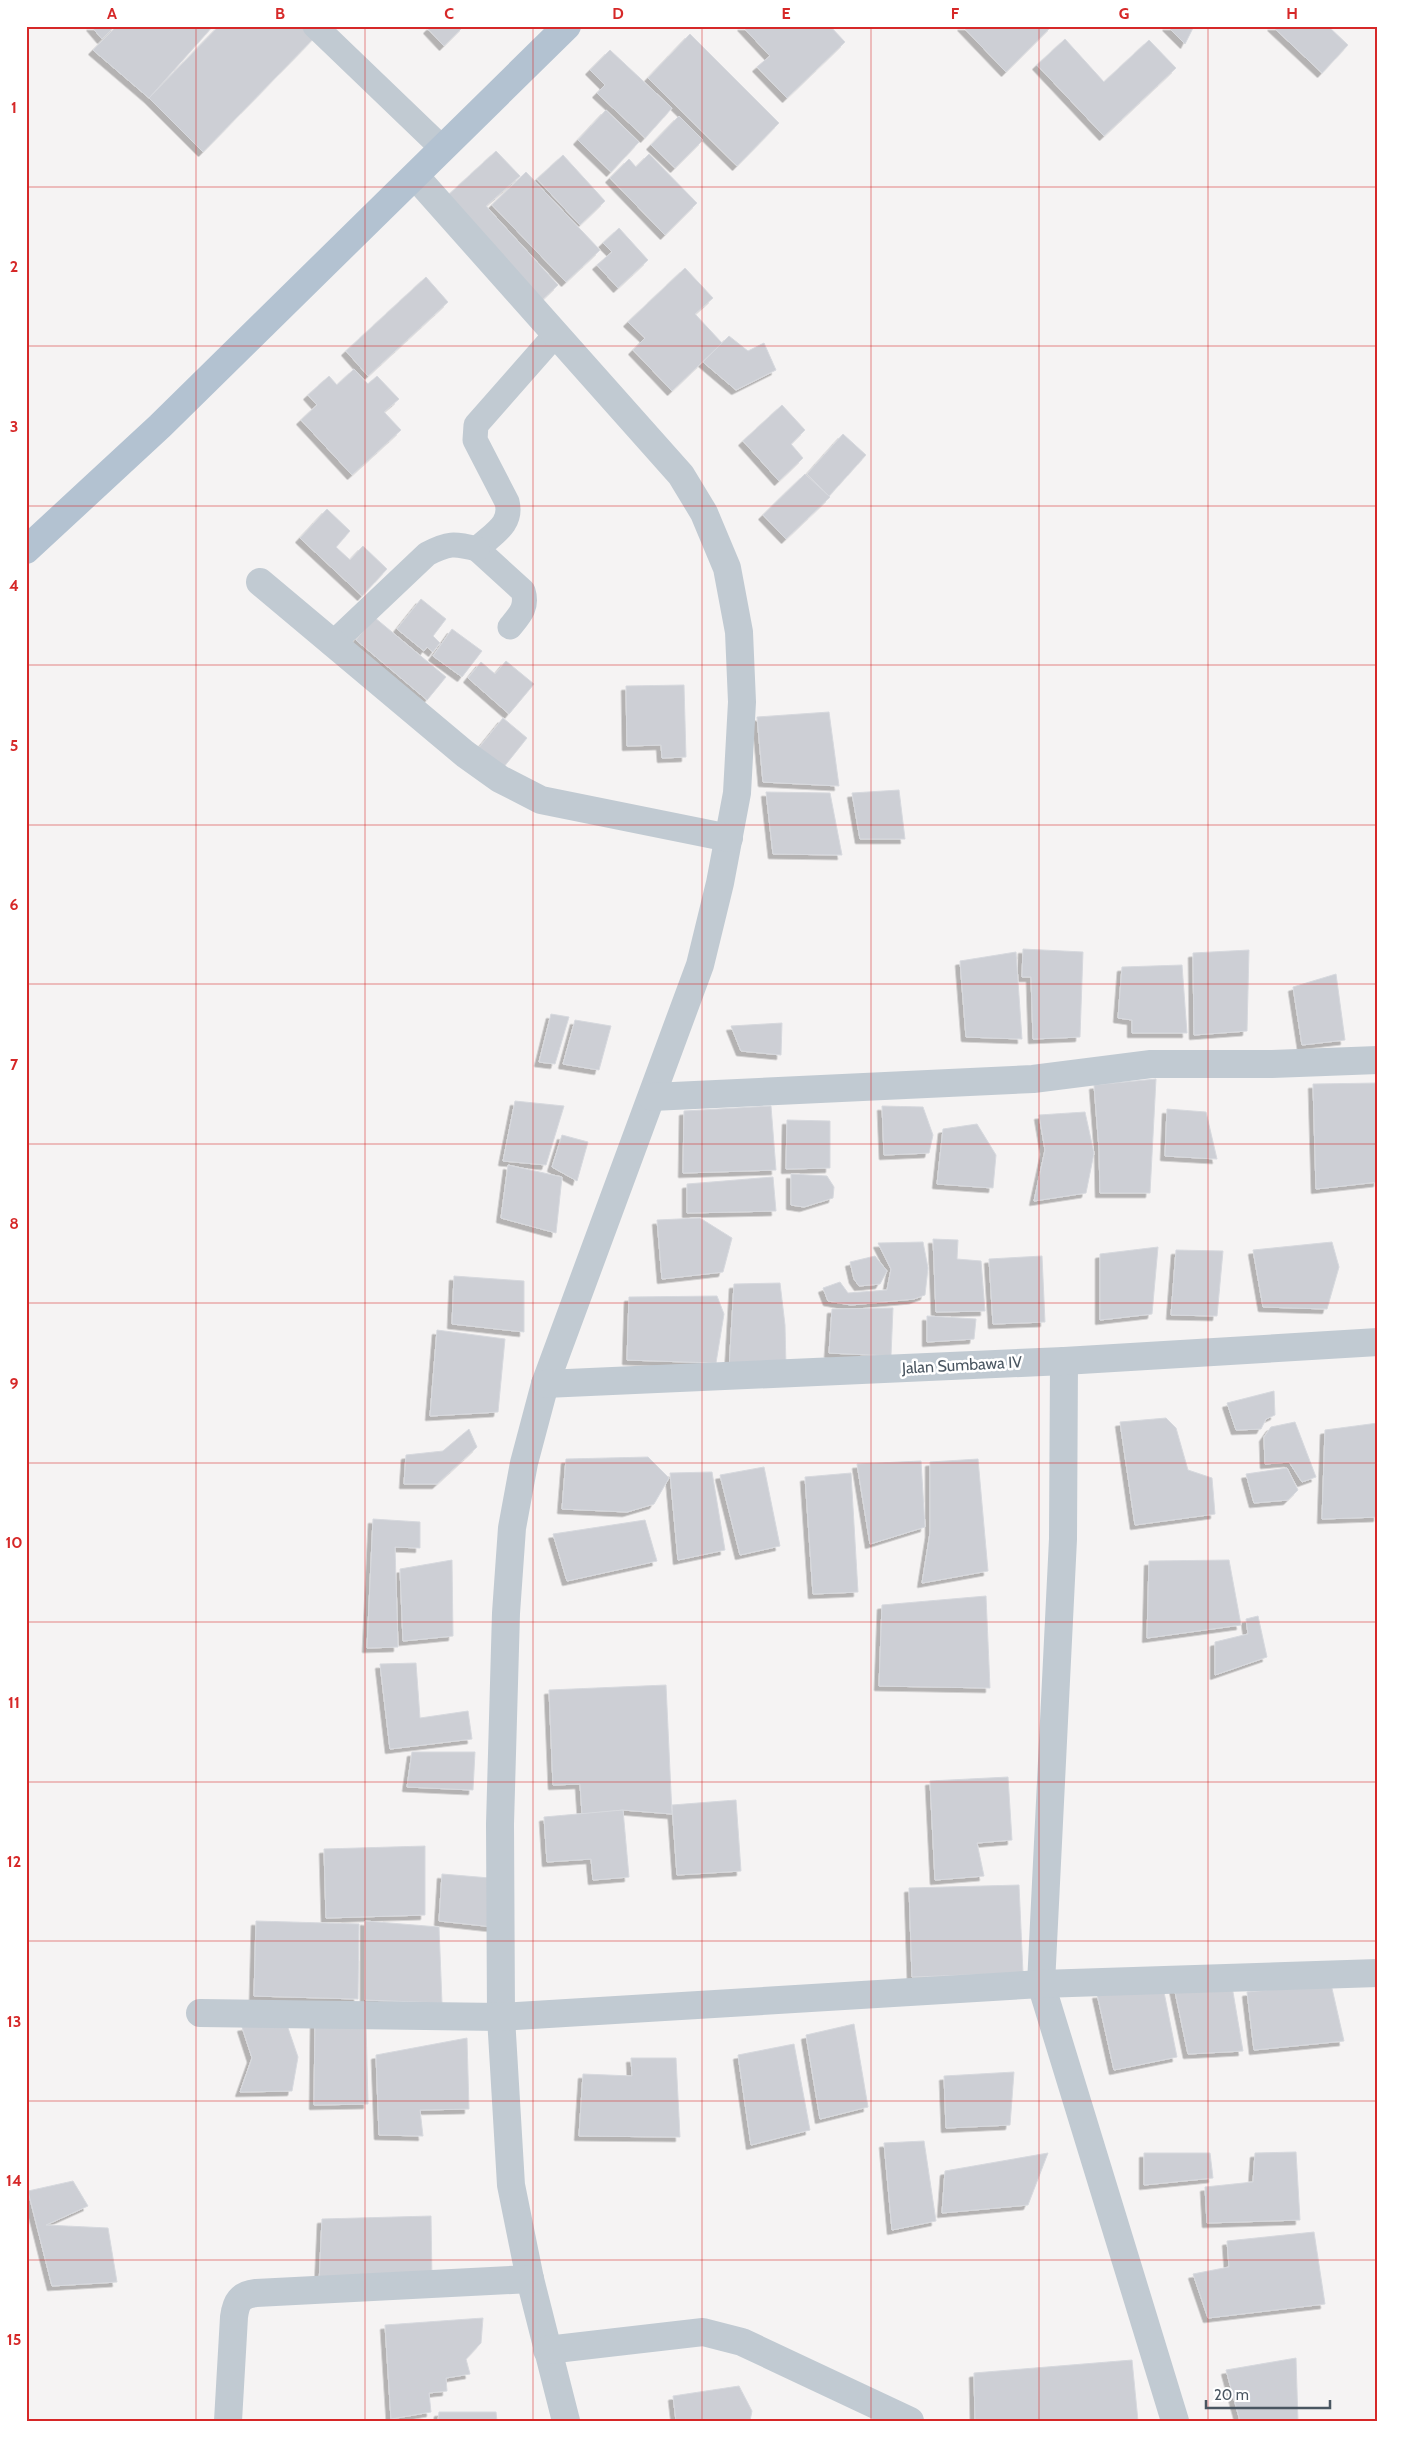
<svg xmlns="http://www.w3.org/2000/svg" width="1404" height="2447" font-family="Cabin,sans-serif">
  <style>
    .building { fill: #cdcfd5; stroke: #d7d9de; filter: url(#shadow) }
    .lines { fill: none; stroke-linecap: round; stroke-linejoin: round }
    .service { stroke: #c1cad2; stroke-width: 25 }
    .minor { stroke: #c1cad2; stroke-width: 28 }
    .primary { stroke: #b3c2d1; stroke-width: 28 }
    .grid { fill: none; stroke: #d62828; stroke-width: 1; stroke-opacity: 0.55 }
    .labels { text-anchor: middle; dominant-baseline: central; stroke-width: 5; stroke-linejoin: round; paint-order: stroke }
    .street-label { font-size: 16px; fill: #4a5661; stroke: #fff }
    .neatline { fill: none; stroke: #d62828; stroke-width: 2 }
    .grid-label { font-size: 16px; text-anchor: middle; font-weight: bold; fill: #d62828 }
  </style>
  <defs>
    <filter id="shadow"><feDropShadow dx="-4.5" dy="4.5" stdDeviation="0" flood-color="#0004"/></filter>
  </defs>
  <rect width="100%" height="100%" fill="#f5f3f3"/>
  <g class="building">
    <path d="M91,26H115L102,39Z"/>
    <path d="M117,26H213L149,98L93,50Z"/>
    <path d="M219,26H308L317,35L203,152L149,98Z"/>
    <path d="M431,26H464L444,46L428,29Z"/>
    <path d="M742,26H830L845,42L787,98L757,67L770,56Z"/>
    <path d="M962,26H1052L1006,72Z"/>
    <path d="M1167,26H1194L1185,44Z"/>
    <path d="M1272,26H1328L1348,45L1322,73Z"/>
    <path d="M690,34L779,123L737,166L648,78Z"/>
    <path d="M1065,39L1104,82L1149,40L1176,68L1104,136L1037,65Z"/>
    <path d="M610,50L672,108L645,138L597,93L605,85L590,70Z"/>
    <path d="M606,110L639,142L611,172L578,140Z"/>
    <path d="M679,116L703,140L675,168L651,145Z"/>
    <path d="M496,151L520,176L486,206L558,285L540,302L445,198Z"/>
    <path d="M649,154L697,203L665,235L610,178L629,159L636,167Z"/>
    <path d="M563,155L605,201L580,225L537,179Z"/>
    <path d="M526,172L600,250L566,282L492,205Z"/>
    <path d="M619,228L648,260L618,288L597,265L612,252L603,243Z"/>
    <path d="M685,268L713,298L695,314L722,343L672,391L633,350L645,338L628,322Z"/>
    <path d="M426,277L448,302L368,376L346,351Z"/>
    <path d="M729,336L748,351L764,343L776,370L736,390L703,362Z"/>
    <path d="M354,369L368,384L377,376L399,399L384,412L401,430L352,475L301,420L317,405L308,395L329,376L337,385Z"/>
    <path d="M782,405L805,430L791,444L803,458L779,481L743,441Z"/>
    <path d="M843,434L866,455L829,496L807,474Z"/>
    <path d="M805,474L830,497L786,539L763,515Z"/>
    <path d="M327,509L350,531L336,547L350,560L363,546L387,569L362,596L300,538Z"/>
    <path d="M421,599L446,619L433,636L440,643L433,652L427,647L424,651L397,629Z"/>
    <path d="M374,617L446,677L427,700L356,640Z"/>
    <path d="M452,629L482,651L462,677L433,656Z"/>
    <path d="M506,661L534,684L509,714L468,678L481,662L495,674Z"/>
    <path d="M684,685L686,757L662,758L661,745L627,746L626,686Z"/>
    <path d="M829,712L839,786L763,782L757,717Z"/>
    <path d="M503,718L527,738L503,768L478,749Z"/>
    <path d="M899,790L905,839H860L852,793Z"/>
    <path d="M766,792L830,793L842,855L773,854Z"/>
    <path d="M1023,949L1083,952L1080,1037L1033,1039L1031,977H1022Z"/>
    <path d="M1249,950L1247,1031L1194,1035L1193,953Z"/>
    <path d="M1016,952L1022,1039L966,1037L960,961Z"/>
    <path d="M1182,965L1187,1033H1132V1020L1118,1018L1122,967Z"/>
    <path d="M1336,974L1345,1040L1302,1045L1293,987Z"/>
    <path d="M551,1014L569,1017L555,1064L539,1062Z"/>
    <path d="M575,1020L611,1026L599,1070L563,1064Z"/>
    <path d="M782,1023L781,1055L741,1051L731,1026Z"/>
    <path d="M1156,1079L1150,1193H1100L1099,1149L1094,1085Z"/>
    <path d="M1378,1083V1182L1316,1189L1313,1084Z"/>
    <path d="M515,1101L564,1106L546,1165L503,1161Z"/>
    <path d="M771,1106L776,1170L683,1173L684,1111Z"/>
    <path d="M882,1106L923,1107L933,1135L929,1153L884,1155Z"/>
    <path d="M1167,1109L1206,1112L1217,1159L1165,1156Z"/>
    <path d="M1085,1112L1094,1153L1086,1193L1034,1201L1045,1150L1039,1115Z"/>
    <path d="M787,1120L830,1121V1168L786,1169Z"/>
    <path d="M977,1124L996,1155L993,1188L937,1184L943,1129Z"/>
    <path d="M562,1135L588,1142L577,1181L552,1167Z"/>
    <path d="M508,1165L562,1177L556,1233L501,1218Z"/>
    <path d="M791,1174L827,1176L834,1187L833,1198L804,1207L791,1205Z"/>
    <path d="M773,1177L776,1211L687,1213V1184Z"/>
    <path d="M700,1218L732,1238L723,1272L662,1279L657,1220Z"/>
    <path d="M933,1239L958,1240L957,1259L981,1261L985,1311L936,1312Z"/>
    <path d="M923,1242L928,1268L925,1295L914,1299L851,1305L828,1301L823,1288L840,1282L848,1293L887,1290L891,1269L878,1243Z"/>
    <path d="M1332,1242L1339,1267L1327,1309L1263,1307L1253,1250Z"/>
    <path d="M1158,1247L1152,1314L1100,1320V1254Z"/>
    <path d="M1176,1250L1223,1251L1217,1316L1171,1315Z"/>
    <path d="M875,1256L887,1271L880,1284L859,1286L854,1279L850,1262Z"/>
    <path d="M1042,1256L1045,1322L993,1324L989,1259Z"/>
    <path d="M454,1276L524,1281V1332L452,1324Z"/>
    <path d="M780,1283L785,1325L786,1366L729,1370L734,1284Z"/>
    <path d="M717,1296L724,1314L716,1363L627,1360L629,1297Z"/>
    <path d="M893,1308L891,1356L829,1353L832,1309Z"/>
    <path d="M927,1316L976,1319L974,1339L927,1342Z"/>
    <path d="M437,1330L505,1339L498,1412L430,1416Z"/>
    <path d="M1274,1391L1275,1415L1266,1419L1261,1429L1236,1430L1227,1403Z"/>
    <path d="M1166,1418L1176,1428L1188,1470L1212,1478L1215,1514L1135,1525L1120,1422Z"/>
    <path d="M1295,1422L1316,1477L1302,1482L1289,1462L1265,1464L1264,1437L1271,1427Z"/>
    <path d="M1378,1423V1517L1322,1519L1325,1430Z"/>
    <path d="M469,1429L477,1447L437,1484H404L406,1455L443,1451Z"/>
    <path d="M648,1457L669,1478L654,1504L627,1512L562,1509L566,1459Z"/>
    <path d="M978,1459L988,1571L922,1583L930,1533V1462Z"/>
    <path d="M921,1461L925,1527L870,1544L857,1464Z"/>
    <path d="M764,1467L780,1546L740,1555L720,1475Z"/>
    <path d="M1287,1468L1298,1490L1288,1500L1254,1503L1246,1474Z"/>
    <path d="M712,1472L725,1550L678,1560L670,1473Z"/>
    <path d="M851,1473L858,1592L813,1594L805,1477Z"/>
    <path d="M373,1519L420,1522V1548L395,1547L398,1647L367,1648Z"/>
    <path d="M645,1520L657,1561L567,1581L553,1534Z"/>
    <path d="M452,1560L453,1636L403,1641L400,1569Z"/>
    <path d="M1229,1560L1241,1625L1147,1638L1149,1561Z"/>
    <path d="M986,1596L990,1688L879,1686L882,1605Z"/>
    <path d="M1258,1616L1267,1657L1215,1675V1642L1248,1634L1246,1619Z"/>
    <path d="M416,1663L420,1718L468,1711L472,1739L390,1749L380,1664Z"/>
    <path d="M666,1685L672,1814L623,1810L582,1814L580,1784L553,1785L549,1690Z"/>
    <path d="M412,1752H475L473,1790L407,1787Z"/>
    <path d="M1008,1777L1012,1840L977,1843L984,1876L935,1880L930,1781Z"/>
    <path d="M736,1800L741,1871L677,1875L672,1805Z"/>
    <path d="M623,1810L629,1877L593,1880L591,1859L547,1862L544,1817Z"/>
    <path d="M425,1846V1915L326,1918L324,1849Z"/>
    <path d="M442,1874L490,1878L494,1927L439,1921Z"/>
    <path d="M1019,1885L1023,1973L912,1977L909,1888Z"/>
    <path d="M256,1921L359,1924L358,1999L254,1996Z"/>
    <path d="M365,1921L439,1927L442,2003L365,2000Z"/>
    <path d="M1331,1984L1344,2041L1254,2050L1247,1992Z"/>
    <path d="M1232,1986L1243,2051L1188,2054L1174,1987Z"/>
    <path d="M1164,1992L1177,2057L1114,2070L1097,1994Z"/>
    <path d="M285,2019L298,2057L292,2091L240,2092L252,2058L242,2027Z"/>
    <path d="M315,2023H366L368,2104L314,2105Z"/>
    <path d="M854,2024L868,2107L820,2119L806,2035Z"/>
    <path d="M467,2038L469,2109L420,2110L423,2136L379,2135L376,2055Z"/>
    <path d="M794,2044L810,2130L751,2145L738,2055Z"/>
    <path d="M631,2058H676L680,2137L579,2136L583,2074L632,2076Z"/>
    <path d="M1014,2072L1010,2125L946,2128L944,2076Z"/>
    <path d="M924,2141L936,2221L892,2230L884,2143Z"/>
    <path d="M1296,2152L1300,2220L1207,2223L1205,2187L1253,2182L1255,2153Z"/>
    <path d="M1048,2153L1028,2205L942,2213L945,2171Z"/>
    <path d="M1144,2153H1210L1213,2178L1144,2185Z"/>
    <path d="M73,2181L88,2206L46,2225L108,2228L117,2282L52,2286L28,2191Z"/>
    <path d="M431,2216L432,2280L319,2284L322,2219Z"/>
    <path d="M1314,2232L1325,2304L1208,2318L1193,2274L1229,2267L1227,2241Z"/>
    <path d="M483,2318L481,2343L466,2359L470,2374L446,2378L447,2391L429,2393L431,2412L391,2419L385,2325Z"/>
    <path d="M1296,2358L1298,2421H1240L1226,2370Z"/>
    <path d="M1132,2360L1138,2421H975L974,2373Z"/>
    <path d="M739,2386L752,2411L750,2421H676L673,2396Z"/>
    <path d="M439,2412H496L497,2421H438Z"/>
  </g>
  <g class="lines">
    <g class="service">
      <path d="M315,26L443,149"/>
      <path d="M510,627C520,615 528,607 523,591L477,549C492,534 513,525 507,502L475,440L476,425L556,334"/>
      <path d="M332,644L427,554C448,543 454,543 477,549"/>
    </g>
    <g class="minor">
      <path d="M416,177L681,475L704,513L727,568L739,632L742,702L737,793L720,883L700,965L545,1384L524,1463L512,1528L506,1613L500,1824L501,2017L511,2185L530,2279L566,2421"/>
      <path d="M260,582L465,754L500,779L541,800L729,838"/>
      <path d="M652,1097L1033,1079L1151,1064H1272L1378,1060"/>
      <path d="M1064,1361L1063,1539L1041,1984L1175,2421"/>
      <path d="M545,1384L1064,1361L1378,1342"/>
      <path d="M200,2013L501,2017L1041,1984L1378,1973"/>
      <path d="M547,2350L703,2332L742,2342L910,2421"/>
      <path d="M228,2421L234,2317C236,2302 240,2295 256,2293L530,2279"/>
    </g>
    <path class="primary" d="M26,550L160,426L567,26"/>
  </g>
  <path class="grid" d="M196,26V2421M365,26V2421M533,26V2421M702,26V2421M871,26V2421M1039,26V2421M1208,26V2421M26,187H1378M26,346H1378M26,506H1378M26,665H1378M26,825H1378M26,984H1378M26,1144H1378M26,1303H1378M26,1463H1378M26,1622H1378M26,1782H1378M26,1941H1378M26,2101H1378M26,2260H1378"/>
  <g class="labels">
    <g class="street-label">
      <text transform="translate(962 1365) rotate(-3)">Jalan Sumbawa IV</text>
    </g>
  </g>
  <rect width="1404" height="2447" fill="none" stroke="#ffffff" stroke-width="55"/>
  <path d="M1206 2400v8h124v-8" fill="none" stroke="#4a5661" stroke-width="2.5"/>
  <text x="1214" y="2400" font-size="15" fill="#4a5661" stroke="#ffffff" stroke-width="4" paint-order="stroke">20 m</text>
  <rect x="28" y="28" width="1348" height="2392" class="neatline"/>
  <g class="grid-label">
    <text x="112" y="19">A</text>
    <text x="280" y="19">B</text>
    <text x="449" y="19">C</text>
    <text x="618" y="19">D</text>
    <text x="786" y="19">E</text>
    <text x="955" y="19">F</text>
    <text x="1124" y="19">G</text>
    <text x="1292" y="19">H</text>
    <text x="14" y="113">1</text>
    <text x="14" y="272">2</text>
    <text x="14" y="432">3</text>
    <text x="14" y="591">4</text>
    <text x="14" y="751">5</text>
    <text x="14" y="910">6</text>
    <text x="14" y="1070">7</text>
    <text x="14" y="1229">8</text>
    <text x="14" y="1389">9</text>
    <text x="14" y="1548">10</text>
    <text x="14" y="1708">11</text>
    <text x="14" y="1867">12</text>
    <text x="14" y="2027">13</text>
    <text x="14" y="2186">14</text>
    <text x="14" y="2345">15</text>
  </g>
</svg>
